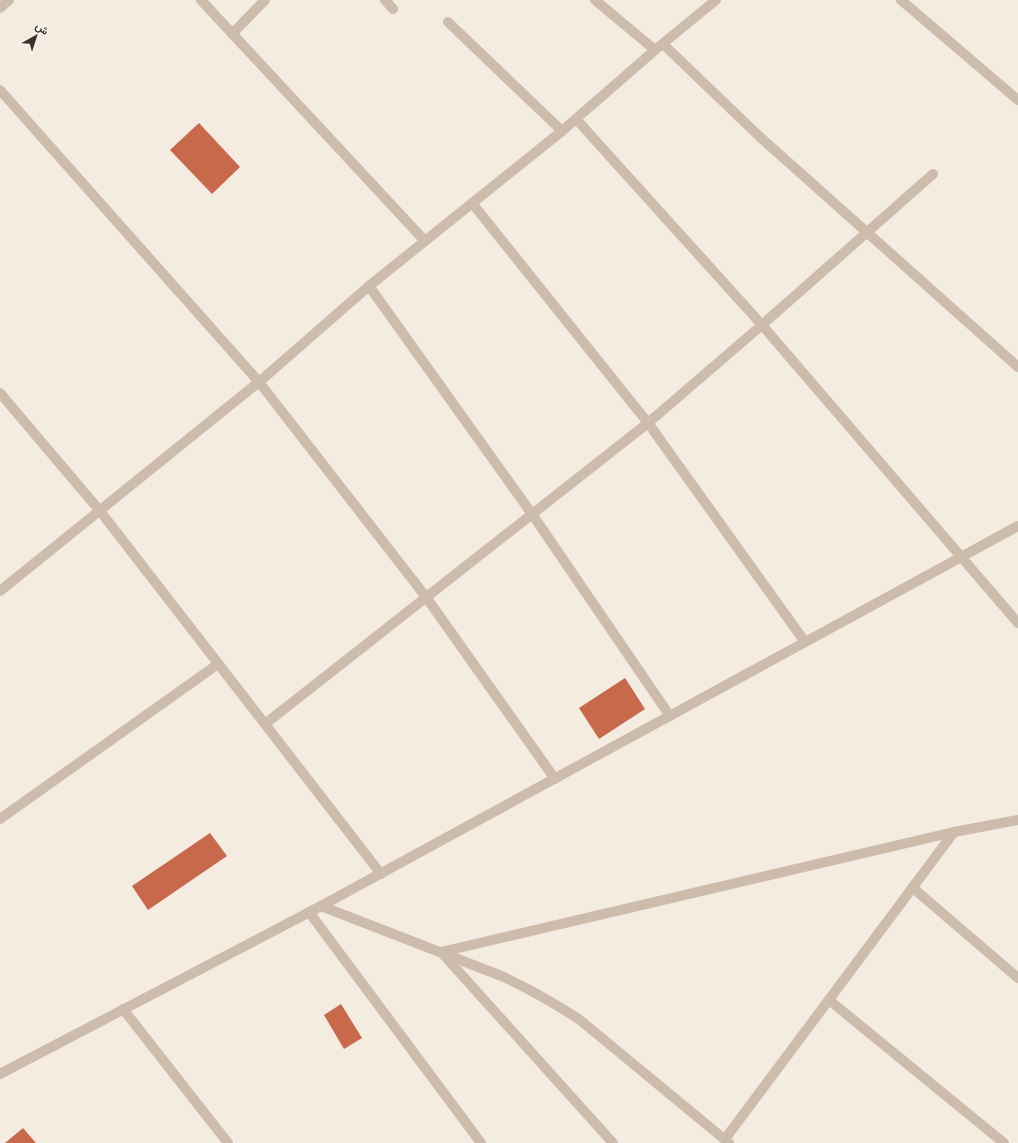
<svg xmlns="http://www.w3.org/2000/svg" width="1018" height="1143" font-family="'Source Sans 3',Vazirmatn,sans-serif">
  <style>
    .building { fill: #c8694b }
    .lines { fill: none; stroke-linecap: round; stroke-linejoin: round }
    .lane { stroke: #cdbbac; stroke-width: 10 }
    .street { stroke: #cdbbac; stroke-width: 10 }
  </style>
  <rect width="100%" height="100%" fill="#f4ebe1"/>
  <g class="building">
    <path d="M199,123L240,167L212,194L170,150Z"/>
    <path d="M625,678L645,709L599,739L579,708Z"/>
    <path d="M210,833L227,856L148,910L132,886Z"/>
    <path d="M341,1004L362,1038L344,1049L324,1015Z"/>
    <path d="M23,1128L36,1143H5Z"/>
  </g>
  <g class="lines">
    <g class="lane">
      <path d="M385,0L393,9"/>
      <path d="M448,22L562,131"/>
    </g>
    <g class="street">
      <path d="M201,0L425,241"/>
      <path d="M595,0L655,50"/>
      <path d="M901,0L1018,100"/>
      <path d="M0,8L9,0"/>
      <path d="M232,34L265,0"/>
      <path d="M663,44L760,137L1018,367"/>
      <path d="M0,90L259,382L426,597L555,779"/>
      <path d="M576,119L762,325L1018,623"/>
      <path d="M472,203L648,423L805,642"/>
      <path d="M369,286L532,514L670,716"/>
      <path d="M0,393L100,511L381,874"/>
      <path d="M0,591L259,382L369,286L562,131L655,50L716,0"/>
      <path d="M265,724L648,423L762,325L933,174"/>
      <path d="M0,819L218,664"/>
      <path d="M913,888L1018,978"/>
      <path d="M321,906L504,977C531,990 556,1004 580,1020L729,1143"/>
      <path d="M309,912L481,1143"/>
      <path d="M829,1000L1004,1143"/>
      <path d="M123,1009L228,1143"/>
      <path d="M0,1074L321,906L1018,526"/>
      <path d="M725,1139L954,832"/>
      <path d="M613,1143L441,952L954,832L1018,820"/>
    </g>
  </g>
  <g transform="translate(36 36) rotate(39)" stroke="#fbf5ee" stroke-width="3" paint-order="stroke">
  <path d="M0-3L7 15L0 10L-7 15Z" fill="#3b302b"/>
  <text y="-6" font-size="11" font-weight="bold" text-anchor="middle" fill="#3b302b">ش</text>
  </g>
</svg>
